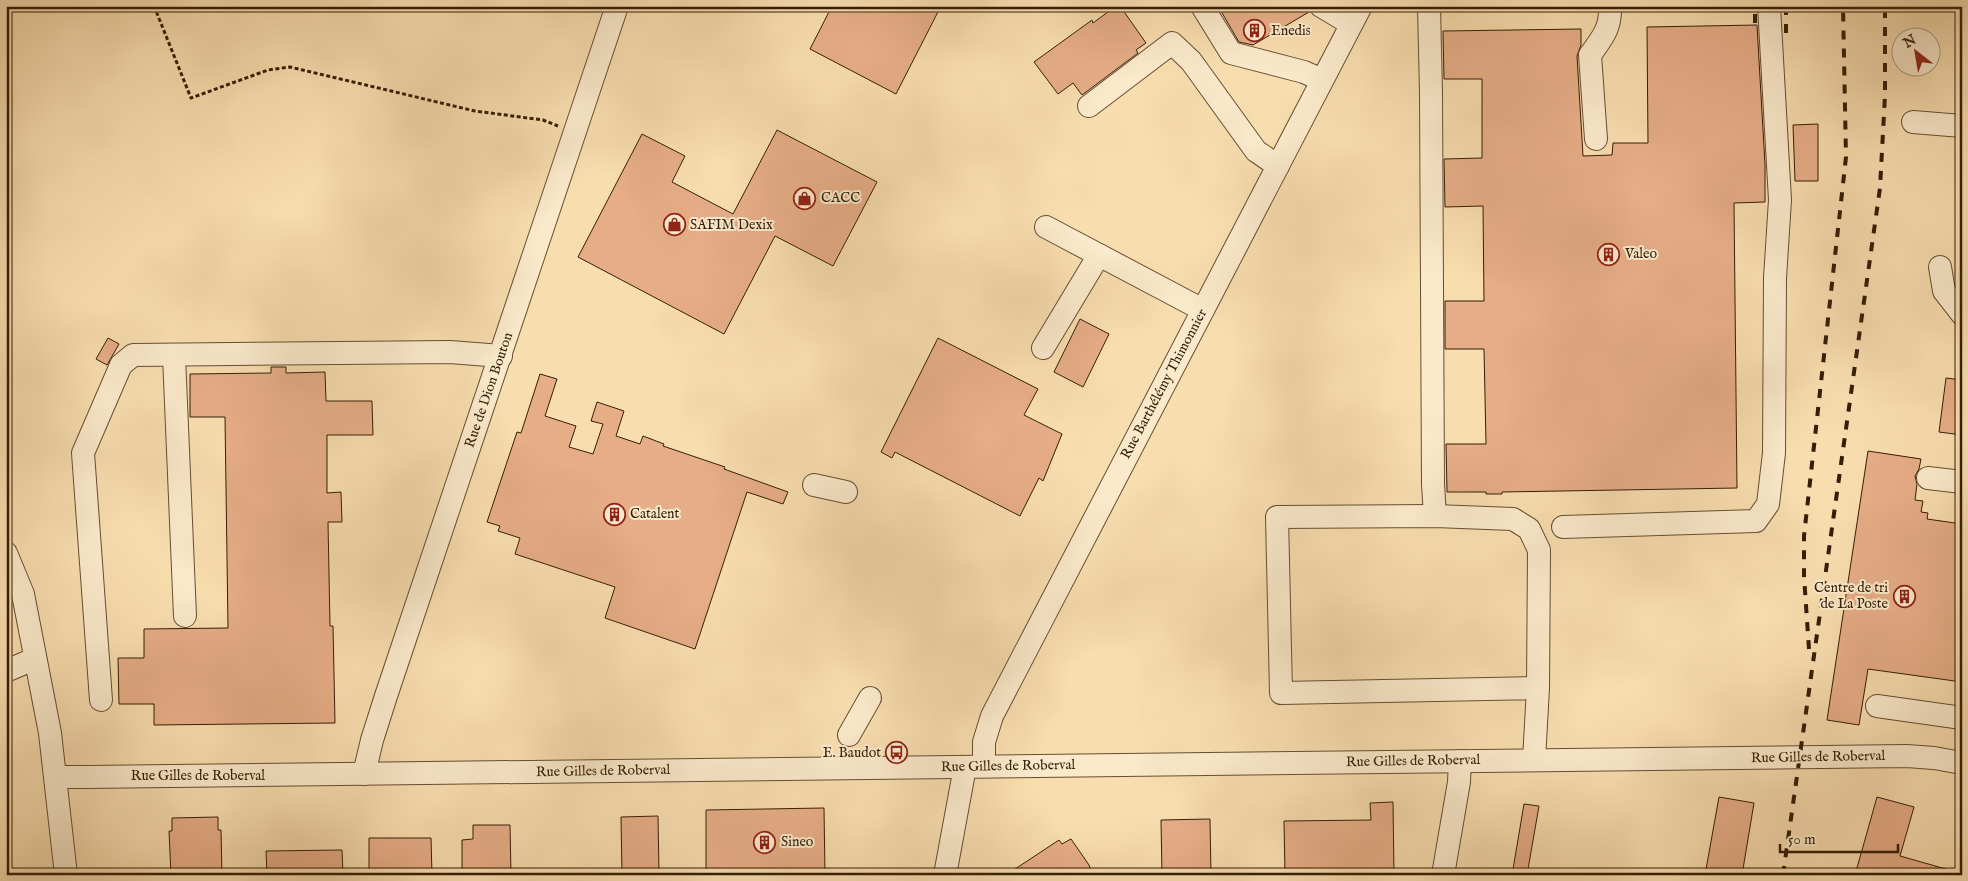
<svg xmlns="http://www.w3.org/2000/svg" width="1968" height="881" font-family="'IM FELL English',serif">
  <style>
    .building { fill: #e6ad87; stroke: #351e07 }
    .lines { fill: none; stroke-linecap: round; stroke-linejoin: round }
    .minor-casing { stroke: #664e31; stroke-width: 24 }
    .path { stroke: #351e07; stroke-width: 3; stroke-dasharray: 4 2.5; stroke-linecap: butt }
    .minor { stroke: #fae9cb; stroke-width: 22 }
    .rail { stroke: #351e07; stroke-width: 4; stroke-dasharray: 9 9; stroke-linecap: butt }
    .labels { text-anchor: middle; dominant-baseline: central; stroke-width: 4; stroke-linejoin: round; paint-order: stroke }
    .poi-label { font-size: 14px; fill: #351e07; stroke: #fae9cb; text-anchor: start }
    .street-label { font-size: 14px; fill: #351e07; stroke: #fae9cb }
  </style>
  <rect width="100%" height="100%" fill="#f8ddaf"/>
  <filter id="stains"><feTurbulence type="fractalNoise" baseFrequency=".004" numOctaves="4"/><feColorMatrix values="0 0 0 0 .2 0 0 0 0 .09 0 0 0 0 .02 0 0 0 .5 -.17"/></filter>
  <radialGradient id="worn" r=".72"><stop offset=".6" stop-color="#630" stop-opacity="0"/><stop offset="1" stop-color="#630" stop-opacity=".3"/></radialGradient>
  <g class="building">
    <path d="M832,6H941L896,94L810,49Z"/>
    <path d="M1116,6H1120L1146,43L1136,50L1138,53L1082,95L1073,83L1058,94L1034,62L1092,20L1093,23Z"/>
    <path d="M1218,6H1308L1309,12L1253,45L1239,42Z"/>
    <path d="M1757,25L1765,165V202L1734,203L1737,488L1502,492V494H1486V492H1447L1446,444H1486L1484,349H1445V301H1484L1483,206L1445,207L1444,159L1482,158V79H1444L1443,31L1581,29V45L1577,56L1583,156L1612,155L1613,143H1648L1647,27Z"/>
    <path d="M1818,124V181H1795L1793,125Z"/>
    <path d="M777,130L877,182L833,266L775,236L724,334L578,257L642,134L685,156L672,182L733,214Z"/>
    <path d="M1080,319L1109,334L1083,387L1054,372Z"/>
    <path d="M108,338L119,344L107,365L96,359Z"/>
    <path d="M938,338L1038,389L1024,415L1062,434L1043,481L1039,478L1020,516L895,452L892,458L881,452Z"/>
    <path d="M271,367H286V373L325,372L326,401H372L373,435H327V493L341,492L342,522H328L330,626H333L335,723L154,725V704H119L118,658H144V629L228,628L225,417H190V374L271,373Z"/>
    <path d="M540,374L557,379L545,416L576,426L569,447L593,454L603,424L591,421L597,402L624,411L616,436L640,444L643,436L664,444L663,446L725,467L724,469L788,492L783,504L747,492L695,649L605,618L615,587L515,554L520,538L498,531L500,526L487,522L517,432L521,433Z"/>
    <path d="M1946,378L1962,380V435L1939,432Z"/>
    <path d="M1868,451L1921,459L1919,469L1915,476L1917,484L1915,500L1923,501L1921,512L1928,513L1927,519L1962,524V682L1868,669L1859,725L1827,720Z"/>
    <path d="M1719,797L1754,803L1742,875H1705Z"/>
    <path d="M1877,797L1914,807L1900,856L1953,871V875H1855Z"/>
    <path d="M1393,802L1394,875H1285L1284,821L1371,820L1370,803Z"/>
    <path d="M1524,804L1539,806L1527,875H1512Z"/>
    <path d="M824,808L825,875H706V810Z"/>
    <path d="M658,816L659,875H622L621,817Z"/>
    <path d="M218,817V830H221L222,875H171L169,831H172V818Z"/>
    <path d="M1210,819L1211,875H1162L1161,820Z"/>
    <path d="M473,825H510L511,875H462V840L473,839Z"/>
    <path d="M369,838H431L432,875H369Z"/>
    <path d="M1071,839L1089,865L1093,875H1006L1059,840L1062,844Z"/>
    <path d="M342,850L343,875H267L266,851Z"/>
  </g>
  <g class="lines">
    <defs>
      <g id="minor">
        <path d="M1202,6L1231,53L1304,72L1322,80"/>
        <path d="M1321,6L1351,24"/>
        <path d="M1429,6L1431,93L1433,484L1435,516"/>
        <path d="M1089,106L1172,43L1191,61L1256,151L1278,166"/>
        <path d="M1913,122L1962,126"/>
        <path d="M1596,139L1590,55C1603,37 1611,28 1610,6"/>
        <path d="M1046,227L1203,310"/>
        <path d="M1940,267L1944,291L1962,314"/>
        <path d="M1043,348L1099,255"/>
        <path d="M174,356L185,616"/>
        <path d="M1928,478L1962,482"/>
        <path d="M814,485L846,492"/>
        <path d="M1563,527L1756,521L1768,504L1774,453L1775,278L1780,200L1769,6"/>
        <path d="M6,553L23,594L50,733L66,875"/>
        <path d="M6,671L34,659"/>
        <path d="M101,700L83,453L121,365L133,355L450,352L501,356"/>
        <path d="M1877,706L1962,718"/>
        <path d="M849,735L870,698"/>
        <path d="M1534,760L1538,688L1539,550L1529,529L1513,519L1435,516L1277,517L1281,693L1538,688"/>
        <path d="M984,766V742L992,716L1361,6"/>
        <path d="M364,774L372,740L386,696L617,6"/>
        <path d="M56,782L62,777H86L1907,756L1934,758L1962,763"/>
        <path d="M945,875L965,767"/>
        <path d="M1443,875L1459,782L1460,761"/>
      </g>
    </defs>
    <use href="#minor" class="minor-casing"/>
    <path class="path" d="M154,6L191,98L268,70L290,67L475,111L543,120L558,126"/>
    <use href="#minor" class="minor"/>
    <g class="rail">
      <path d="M1786,6V35"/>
      <path d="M1755,23V6"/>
      <path d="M1809,649L1804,576V536L1846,157L1843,6"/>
      <path d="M1783,875L1880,188L1885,95V6"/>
    </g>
  </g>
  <defs>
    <symbol id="building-ring" viewBox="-11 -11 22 22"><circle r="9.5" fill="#fae9cb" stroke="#8f2418" stroke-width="1.5"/><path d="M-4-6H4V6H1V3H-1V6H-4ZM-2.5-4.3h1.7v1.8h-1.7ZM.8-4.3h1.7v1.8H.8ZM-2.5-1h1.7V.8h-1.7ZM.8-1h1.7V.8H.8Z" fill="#8f2418"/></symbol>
    <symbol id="shop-ring" viewBox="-11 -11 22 22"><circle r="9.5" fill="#fae9cb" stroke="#8f2418" stroke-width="1.5"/><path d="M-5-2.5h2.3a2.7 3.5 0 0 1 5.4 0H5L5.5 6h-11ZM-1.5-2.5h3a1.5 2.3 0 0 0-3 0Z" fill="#8f2418"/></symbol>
    <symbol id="bus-ring" viewBox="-11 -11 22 22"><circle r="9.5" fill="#fae9cb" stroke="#8f2418" stroke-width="1.5"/><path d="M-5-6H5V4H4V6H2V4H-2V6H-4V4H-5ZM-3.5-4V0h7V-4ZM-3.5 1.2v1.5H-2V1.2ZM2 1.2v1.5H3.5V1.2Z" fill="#8f2418"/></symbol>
  </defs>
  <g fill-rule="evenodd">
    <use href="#building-ring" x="1242" y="18" width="25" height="25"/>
    <use href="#shop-ring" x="792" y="186" width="25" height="25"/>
    <use href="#shop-ring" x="662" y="212" width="25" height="25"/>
    <use href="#building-ring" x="1596" y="242" width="25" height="25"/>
    <use href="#building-ring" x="602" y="502" width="25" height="25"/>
    <use href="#building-ring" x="1892" y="584" width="25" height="25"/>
    <use href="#bus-ring" x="884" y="740" width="25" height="25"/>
    <use href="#building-ring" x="752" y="830" width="25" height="25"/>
  </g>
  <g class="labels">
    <g class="poi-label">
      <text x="1271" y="31">Enedis</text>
      <text x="821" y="198">CACC</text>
      <text x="690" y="225">SAFIM Dexix</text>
      <text x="1625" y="254">Valeo</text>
      <text x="630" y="514">Catalent</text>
      <text x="1888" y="588" text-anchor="end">Centre de tri<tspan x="1888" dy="16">de La Poste</tspan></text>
      <text x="881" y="753" text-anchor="end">E. Baudot</text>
      <text x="781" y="842">Sineo</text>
    </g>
    <g class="street-label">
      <text transform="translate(1164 384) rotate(-62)">Rue Barthélémy Thimonnier</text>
      <text transform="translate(489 390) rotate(-71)">Rue de Dion Bouton</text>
      <text transform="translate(1818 757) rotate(-1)">Rue Gilles de Roberval</text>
      <text transform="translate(1413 761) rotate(-1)">Rue Gilles de Roberval</text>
      <text transform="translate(1008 766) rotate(-1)">Rue Gilles de Roberval</text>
      <text transform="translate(603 771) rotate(-1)">Rue Gilles de Roberval</text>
      <text x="198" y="776">Rue Gilles de Roberval</text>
    </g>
  </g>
  <rect width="1968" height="881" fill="none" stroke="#f8ddaf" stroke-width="25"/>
  <rect x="8" y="8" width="1953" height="866" fill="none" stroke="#351e07" stroke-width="2.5"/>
  <rect x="12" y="12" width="1943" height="856" fill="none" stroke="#351e07"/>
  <g transform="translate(1916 52) rotate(329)"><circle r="24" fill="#fae9cb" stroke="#ab987d"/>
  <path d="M0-4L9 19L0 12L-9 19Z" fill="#8f2418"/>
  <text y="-8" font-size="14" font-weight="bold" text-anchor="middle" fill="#351e07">N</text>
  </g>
  <path d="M1780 844v8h118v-8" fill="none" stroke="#351e07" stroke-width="2.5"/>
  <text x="1788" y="844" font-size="15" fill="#351e07" stroke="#fae9cb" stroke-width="4" paint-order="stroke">50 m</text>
  <rect width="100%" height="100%" filter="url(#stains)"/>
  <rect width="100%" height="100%" fill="url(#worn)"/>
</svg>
